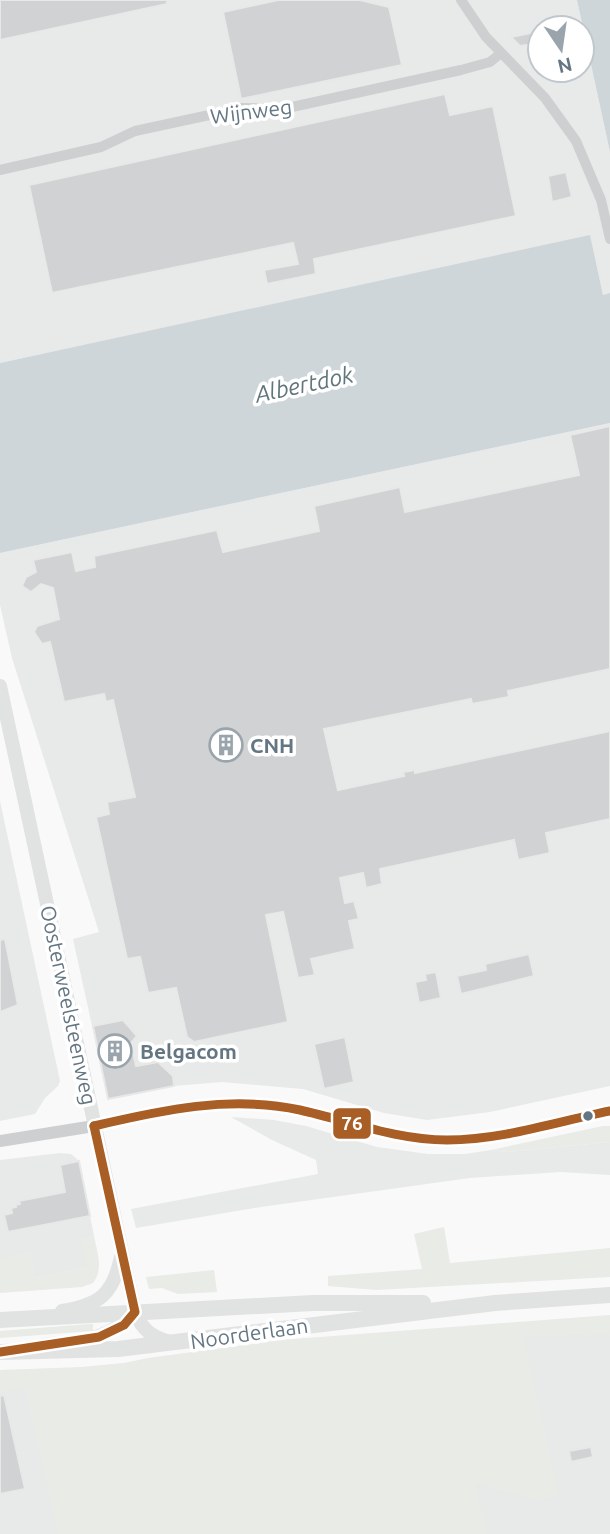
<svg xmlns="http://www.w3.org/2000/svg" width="610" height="1534" font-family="Ubuntu,sans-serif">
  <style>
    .built { fill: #e8e9e9; fill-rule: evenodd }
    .green { fill: #e8ebe6 }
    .water { fill: #ced6d9 }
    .building { fill: #d0d2d3; stroke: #e8e8e8; stroke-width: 2 }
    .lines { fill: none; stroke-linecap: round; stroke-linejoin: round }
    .minor { stroke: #cecfd0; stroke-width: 10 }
    .tertiary { stroke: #cecfd0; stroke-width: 12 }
    .secondary { stroke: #e1e2e2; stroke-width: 14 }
    .primary { stroke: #e1e2e2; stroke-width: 16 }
    .bus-1-casing { stroke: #fff; stroke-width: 14 }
    .bus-1 { stroke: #a85e24; stroke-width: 9 }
    .bus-dot { fill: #657683; stroke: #fff; stroke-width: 2.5 }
    .labels { text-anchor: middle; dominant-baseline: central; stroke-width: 7; stroke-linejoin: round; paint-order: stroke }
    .street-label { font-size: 21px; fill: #657683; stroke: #fff }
    .poi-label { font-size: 21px; font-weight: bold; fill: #657683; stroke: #fff; text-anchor: start }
    .water-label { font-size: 23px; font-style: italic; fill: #60757c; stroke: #fff }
    .line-badge { stroke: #fff; stroke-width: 2.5 }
    .badge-label { font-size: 19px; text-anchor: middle; font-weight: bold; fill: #fff }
  </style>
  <rect width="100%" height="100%" fill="#f9f9f9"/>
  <g class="built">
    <path d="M0,0H577L610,152V293L603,295L590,236L0,363ZM540,28H582V70H540Z"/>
    <path d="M610,423V1086L490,1112L427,1120L384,1113L303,1089L222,1082L174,1086L108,1099L73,939L99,932L12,658L0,605V553Z"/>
    <path d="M0,801L60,1081L58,1086L45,1098L35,1114L0,1121Z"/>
    <path d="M231,1117L274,1120L306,1126L377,1147L428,1154H465L491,1150L508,1152L610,1142V1175L561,1172L470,1178L261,1207L136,1228L131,1209L318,1174L316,1160L272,1140Z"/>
    <path d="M60,1153L71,1154L79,1161L94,1236L81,1240L87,1267L36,1278L0,1259V1160Z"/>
    <path d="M523,1335H610V1534H0V1377Z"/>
  </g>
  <g class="green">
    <path d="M603,1126H610V1142L508,1152L491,1150Z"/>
    <path d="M444,1227L450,1263L610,1248V1277L376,1290L328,1286V1276L422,1269L414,1234Z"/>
    <path d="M94,1236C97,1252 104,1269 93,1283L82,1287L0,1293V1259L30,1252L36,1278L86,1267L80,1240Z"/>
    <path d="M214,1270L217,1292L178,1294L162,1288L149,1289L146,1277Z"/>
    <path d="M610,1315V1335L523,1336L559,1495L538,1500L475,1483L488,1534H58L25,1388L0,1392V1370L82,1367L124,1363L148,1358L281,1340Z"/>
    <path d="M89,1324H93V1331L0,1338V1331Z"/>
  </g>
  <g class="water">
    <path d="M577,0H610V152Z"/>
    <path d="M590,235L603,295L610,293V423L0,553V363Z"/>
  </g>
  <g class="building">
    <path d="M0,0H167V4L0,40Z"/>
    <path d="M278,0H360L389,7L402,65L241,99L223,12Z"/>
    <path d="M540,31V43L520,46L511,37Z"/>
    <path d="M445,94L450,115L493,106L516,216L314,259L316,274L267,284L264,270L298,264L293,243L52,293L29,185Z"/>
    <path d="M566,172L572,197L552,202L548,176Z"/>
    <path d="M610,426V669L508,691L509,697L472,704L471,699L324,729L338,790L404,776L403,772L415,770V773L610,731V819L546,833L550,853L518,860L514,840L380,869L382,884L366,888L363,873L340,878L345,903L354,901L359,919L349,921L355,949L311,959L315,975L298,978L283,912L266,915L288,1022L194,1042L187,1037L176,988L148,993L140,957L127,959L96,817L109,814L107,802L135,797L113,700L106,702L104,694L64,702L50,642L42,644L34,632L37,626L59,619L53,588L41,584L31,592L22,586L26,577L36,572L33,560L72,552L76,571L95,567L94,556L217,530L223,552L319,531L314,506L400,487L405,512L579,475L570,435Z"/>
    <path d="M5,939L18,1005L0,1012V940Z"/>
    <path d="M529,954L534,976L461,994L457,976L486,970L485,964Z"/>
    <path d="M436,972L441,998L419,1003L415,982L426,980L425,974Z"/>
    <path d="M123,1020L137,1036L131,1043L136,1066L158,1062L173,1076L174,1086L108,1099L93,1026Z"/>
    <path d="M345,1037L354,1082L324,1089L314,1044Z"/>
    <path d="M79,1161L90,1216L8,1232L4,1215L12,1213L11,1208L16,1207L15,1205L20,1204L19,1201L65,1192L60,1165Z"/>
    <path d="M4,1395L25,1489L0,1494V1396Z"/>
    <path d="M591,1447L593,1457L571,1462L569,1451Z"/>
  </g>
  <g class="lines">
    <g class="minor">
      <path d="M461,0L486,37L545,98L576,141L601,200L610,239"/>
      <path d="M0,170L101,147L135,131L242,108L283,109L461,70L490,62L501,53"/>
      <path d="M94,1126C166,1109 225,1094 300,1110C342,1120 382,1135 425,1139C487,1145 550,1122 610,1111"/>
    </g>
    <path class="tertiary" d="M0,1141L94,1126"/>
    <g class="secondary">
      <path d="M0,686L135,1312C142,1330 152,1337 170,1342"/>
      <path d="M62,1311C99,1305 113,1295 121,1257"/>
      <path d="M44,1345C80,1340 109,1341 135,1312"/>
    </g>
    <g class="primary">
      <path d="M0,1320L313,1303H423"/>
      <path d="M0,1352L118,1349L495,1303L610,1295"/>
    </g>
    <defs>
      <g id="bus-1">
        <path d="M94,1126C162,1110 230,1095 300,1110C349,1121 396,1140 447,1140C502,1140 556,1122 610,1111"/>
        <path d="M0,1352L99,1337L124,1325L135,1312L94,1126"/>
      </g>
    </defs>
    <use href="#bus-1" class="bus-1-casing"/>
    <use href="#bus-1" class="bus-1"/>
  </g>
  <defs>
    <symbol id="building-ring" viewBox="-11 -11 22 22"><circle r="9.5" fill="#fff" stroke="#99a4ac" stroke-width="1.5"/><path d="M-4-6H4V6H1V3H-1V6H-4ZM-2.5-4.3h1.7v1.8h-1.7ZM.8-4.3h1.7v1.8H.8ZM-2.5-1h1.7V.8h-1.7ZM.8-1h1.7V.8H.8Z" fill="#99a4ac"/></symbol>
  </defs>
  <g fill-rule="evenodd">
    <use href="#building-ring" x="207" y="726" width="38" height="38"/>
    <use href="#building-ring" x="96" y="1032" width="38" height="38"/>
  </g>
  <circle class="bus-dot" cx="588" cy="1116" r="6"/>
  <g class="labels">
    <g class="street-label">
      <text transform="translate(251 111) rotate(-7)">Wijnweg</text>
      <text transform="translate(69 1005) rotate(78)">Oosterweelsteenweg</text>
      <text transform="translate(249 1333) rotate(-8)">Noorderlaan</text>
    </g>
    <g class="poi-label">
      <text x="250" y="745">CNH</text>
      <text x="140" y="1051">Belgacom</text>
    </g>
    <g class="water-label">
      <text transform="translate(304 384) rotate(-12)">Albertdok</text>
    </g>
  </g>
  <rect class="line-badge" x="332" y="1107" width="40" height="33" rx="7" fill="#a85e24"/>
  <g class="badge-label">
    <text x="352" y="1130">76</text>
  </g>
  <g transform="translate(561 49) rotate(167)"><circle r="33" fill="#ffffff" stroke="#c1c8cd" stroke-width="2"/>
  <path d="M0-5L12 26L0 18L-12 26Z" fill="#99a4ac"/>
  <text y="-10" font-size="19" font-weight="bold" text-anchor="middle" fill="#657683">N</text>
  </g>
</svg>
